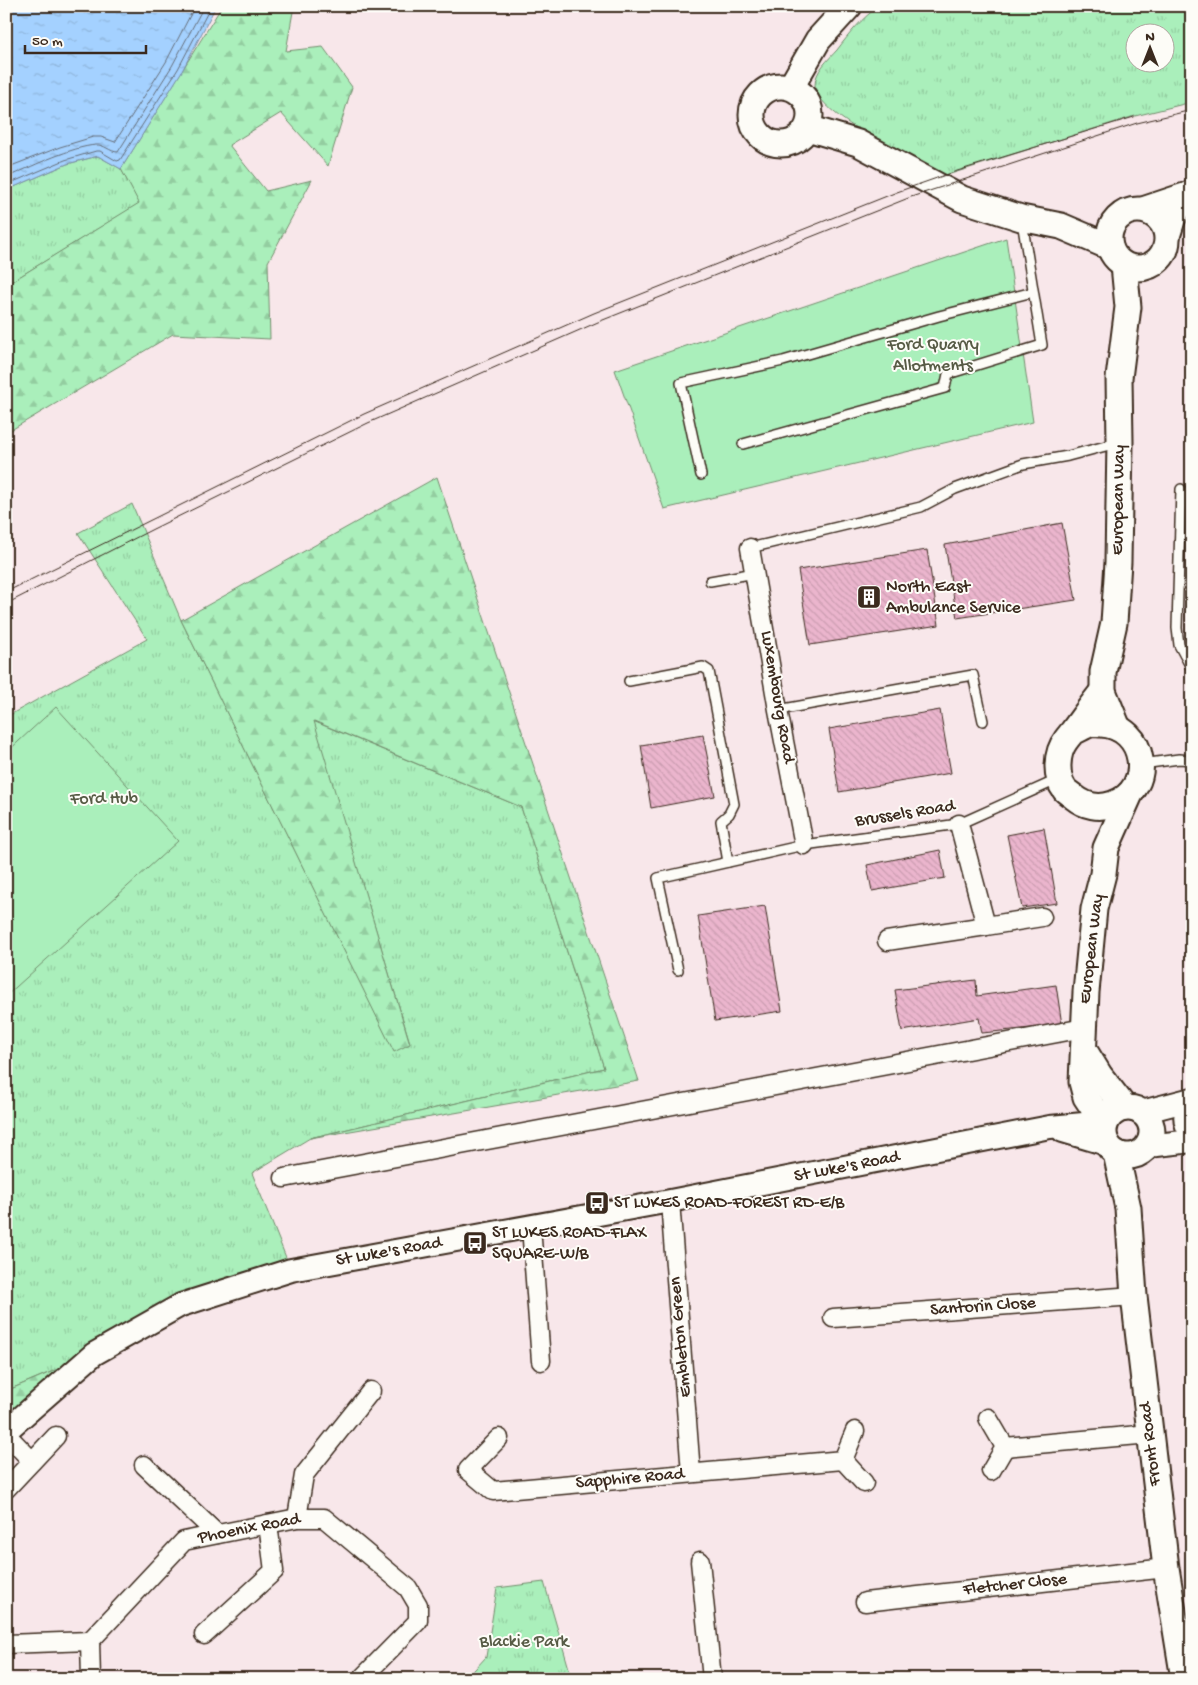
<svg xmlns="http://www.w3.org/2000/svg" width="1198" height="1685" font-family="'Gochi Hand',sans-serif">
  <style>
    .grass { fill: url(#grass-tufts); stroke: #728c6c; fill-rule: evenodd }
    .forest { fill: url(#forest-firs); stroke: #728c6c }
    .garden { fill: #aaefbb; stroke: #728c6c }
    .water { fill: url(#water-ripples); stroke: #7a8ea5 }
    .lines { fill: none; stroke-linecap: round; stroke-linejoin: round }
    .shore { stroke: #656d78; stroke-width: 1 }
    .building { fill: url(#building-back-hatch); stroke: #3b2a1e }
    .service-casing { stroke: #3b2a1e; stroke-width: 12 }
    .minor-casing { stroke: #3b2a1e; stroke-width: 21 }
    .tertiary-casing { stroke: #3b2a1e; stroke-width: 26 }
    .secondary-casing { stroke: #3b2a1e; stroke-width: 29 }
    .service { stroke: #fdfcf7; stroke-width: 9 }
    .minor { stroke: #fdfcf7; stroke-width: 18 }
    .tertiary { stroke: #fdfcf7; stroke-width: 22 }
    .secondary { stroke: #fdfcf7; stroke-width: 25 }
    .tram { stroke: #3b2a1e; stroke-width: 1 }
    .labels { text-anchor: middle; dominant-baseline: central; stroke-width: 4; stroke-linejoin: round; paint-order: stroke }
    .park-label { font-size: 18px; fill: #575b45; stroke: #fdfcf7 }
    .street-label { font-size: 18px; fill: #3b2a1e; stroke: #fdfcf7 }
    .poi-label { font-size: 18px; fill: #3b2a1e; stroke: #fdfcf7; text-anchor: start }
  </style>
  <defs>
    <pattern id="grass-tufts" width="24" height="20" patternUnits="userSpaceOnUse" patternTransform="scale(1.25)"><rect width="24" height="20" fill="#aaefbb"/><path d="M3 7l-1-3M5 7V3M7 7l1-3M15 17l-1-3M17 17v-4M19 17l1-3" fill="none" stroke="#93cda0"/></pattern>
    <pattern id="forest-firs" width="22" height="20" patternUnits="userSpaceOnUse" patternTransform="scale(1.25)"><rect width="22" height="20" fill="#aaefbb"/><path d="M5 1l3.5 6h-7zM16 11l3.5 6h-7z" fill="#93cda0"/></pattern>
    <pattern id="water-ripples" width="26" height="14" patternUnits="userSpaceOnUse" patternTransform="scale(1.25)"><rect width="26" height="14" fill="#a4d1ff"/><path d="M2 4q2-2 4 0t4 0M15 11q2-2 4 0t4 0" fill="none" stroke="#8eb4da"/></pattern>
    <pattern id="building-back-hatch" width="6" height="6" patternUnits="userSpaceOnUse" patternTransform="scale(1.25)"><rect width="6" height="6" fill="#ebb5cd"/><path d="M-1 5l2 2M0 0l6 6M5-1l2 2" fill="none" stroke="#ca9cb0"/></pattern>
  </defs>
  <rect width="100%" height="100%" fill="#f8e7ea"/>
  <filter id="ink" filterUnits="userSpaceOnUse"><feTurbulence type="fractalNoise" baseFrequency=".02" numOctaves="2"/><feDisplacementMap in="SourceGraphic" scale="10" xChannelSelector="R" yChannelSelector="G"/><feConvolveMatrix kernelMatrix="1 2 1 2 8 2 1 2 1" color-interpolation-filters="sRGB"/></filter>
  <g filter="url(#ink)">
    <g class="grass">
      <path d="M879,6H1192V102L1135,116L944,176C918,162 816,116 815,85C815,71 828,60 837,50C850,33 862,18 879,6ZM1136,32H1166V62H1136Z"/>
      <path d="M98,156L121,169L140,203L6,285V187H14L67,164Z"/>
      <path d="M132,504L181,620L394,1051L410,1043L313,721L521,807L604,1068L310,1138L252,1173L291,1270L6,1391V717L147,639L78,533Z"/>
      <path d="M544,1582L572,1679H466L486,1657L497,1588Z"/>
    </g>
    <g class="forest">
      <path d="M222,6H294L286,51L323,47L352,87L328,166L281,113L229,145L266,191L312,180L268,262L270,339L173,334L6,433V285L139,203L121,169Z"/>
      <path d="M437,477L639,1081L310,1138L604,1068L521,807L314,721L410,1044L394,1052L181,620Z"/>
      <path d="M94,1354L6,1431V1391Z"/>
    </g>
    <g class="garden">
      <path d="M1006,238L1033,422L664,509L615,370Z"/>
      <path d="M56,707L178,841L6,996V753Z"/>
    </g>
    <path class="water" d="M6,6H216L182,71L121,169L98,156L67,164L14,187H6Z"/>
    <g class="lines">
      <g class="shore">
        <path d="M6,168L60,147L93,137H101L115,142L166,62L195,6"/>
        <path d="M6,176L12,175C35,165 71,147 96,145C104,144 110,152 118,152L172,66L204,6"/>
        <path d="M6,182H13L65,160L96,151H100L117,161L120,160L178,69L211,6"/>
      </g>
    </g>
    <g class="building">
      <path d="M1062,523L1076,600L957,618L945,545Z"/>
      <path d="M927,550L939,625L810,645L798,570Z"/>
      <path d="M940,710L951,773L839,792L829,729Z"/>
      <path d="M703,735L715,796L651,808L641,745Z"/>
      <path d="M1044,828L1057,903L1022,908L1007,835Z"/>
      <path d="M940,850L945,878L872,891L867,865Z"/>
      <path d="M765,906L782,1011L715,1021L698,916Z"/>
      <path d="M976,980L977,996L1056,985L1062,1025L982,1033L979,1018L902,1031L895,990Z"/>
    </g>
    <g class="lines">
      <defs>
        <g id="service">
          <path d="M743,444L945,388L948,374L1042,345L1022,221"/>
          <path d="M701,475L681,383L783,361L939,316L1033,292"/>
          <path d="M1181,489L1177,628L1179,645L1192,669"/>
          <path d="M750,548L921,507L955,489L1023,464L1068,456L1117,443"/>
          <path d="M710,581L755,573"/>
          <path d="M629,681L703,667L709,671L734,804L729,814L721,821L728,862"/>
          <path d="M778,710L973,675L983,721"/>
          <path d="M1142,764L1179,759L1192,760"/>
          <path d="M678,970L658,878L804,845L959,824L1059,779"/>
        </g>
        <g id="minor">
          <path d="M750,548L778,710L804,845"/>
          <path d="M959,824L986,926L1042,917"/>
          <path d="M887,941L986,926"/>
          <path d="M284,1178L1084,1028"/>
          <path d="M670,1201L691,1473"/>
          <path d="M531,1226L541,1361"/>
          <path d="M833,1318L1134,1296"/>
          <path d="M988,1418L1005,1447L991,1471"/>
          <path d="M855,1431L843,1460L864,1483"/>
          <path d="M6,1434L32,1461"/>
          <path d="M499,1438L468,1470L493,1491L843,1460"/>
          <path d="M1005,1447L1150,1434"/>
          <path d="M144,1465L217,1534"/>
          <path d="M6,1489L56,1436"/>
          <path d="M297,1518L304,1475L371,1391"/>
          <path d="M700,1561L712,1679"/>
          <path d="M865,1602L1166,1568"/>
          <path d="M204,1635L274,1571L268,1524"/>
          <path d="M6,1644L90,1641"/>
          <path d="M91,1679L90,1641L184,1541L297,1518H324L408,1588L418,1605V1621L361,1679"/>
        </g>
        <g id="tertiary">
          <path d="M1141,209L1192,192"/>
          <path d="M1168,238L1174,219L1190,192"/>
          <path d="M1192,1101C1183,1111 1183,1123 1192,1134"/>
          <path d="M1142,1112L1192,1099"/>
          <path d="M1063,1131L1107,1144"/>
          <path d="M1148,1146L1192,1141"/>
          <path d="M6,1431L94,1354L181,1305L291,1270L670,1201L1050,1127L1106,1122"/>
        </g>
        <g id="secondary">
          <circle cx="781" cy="115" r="29"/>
          <path d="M791,87L818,40L849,6"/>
          <path d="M808,128L858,143L962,199L1021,218L1061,226L1110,247"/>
          <circle cx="1138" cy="239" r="29"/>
          <path d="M1118,728L1103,691V672L1114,623L1118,562L1120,442L1119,378L1128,307L1124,265"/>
          <path d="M1073,732C1078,730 1084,726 1090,724C1093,723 1098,724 1101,724C1146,726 1156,789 1113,804C1099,809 1085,806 1074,797C1072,795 1068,793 1065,790C1055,777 1056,753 1066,740C1068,737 1071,734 1073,731C1083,718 1092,704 1103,691"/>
          <path d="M1084,1050L1100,1076L1125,1108"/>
          <circle cx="1128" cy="1132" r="24"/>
          <path d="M1108,1118L1094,1109L1086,1097L1082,1082L1086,992L1094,909L1103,874L1106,848L1130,794"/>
          <path d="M1116,1153L1128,1208L1134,1296L1166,1568L1184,1679"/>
        </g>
      </defs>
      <use href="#service" class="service-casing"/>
      <use href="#minor" class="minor-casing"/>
      <use href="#tertiary" class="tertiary-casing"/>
      <use href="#secondary" class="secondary-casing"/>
      <use href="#service" class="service"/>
      <use href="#minor" class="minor"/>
      <use href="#tertiary" class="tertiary"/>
      <use href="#secondary" class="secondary"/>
      <g class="tram">
        <path d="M6,592L364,414L594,313L897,192L954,172L1134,117"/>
        <path d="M6,604L153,529L368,423L598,322L911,197L1137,123L1192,110"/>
      </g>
    </g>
  </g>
  <defs>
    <symbol id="building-square" viewBox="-11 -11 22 22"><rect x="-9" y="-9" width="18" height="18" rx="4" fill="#3b2a1e" stroke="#fdfcf7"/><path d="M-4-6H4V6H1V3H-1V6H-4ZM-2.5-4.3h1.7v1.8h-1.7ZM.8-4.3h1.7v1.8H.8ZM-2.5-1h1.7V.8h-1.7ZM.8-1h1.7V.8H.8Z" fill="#fff"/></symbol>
    <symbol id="bus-square" viewBox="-11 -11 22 22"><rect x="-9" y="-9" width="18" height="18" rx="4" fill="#3b2a1e" stroke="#fdfcf7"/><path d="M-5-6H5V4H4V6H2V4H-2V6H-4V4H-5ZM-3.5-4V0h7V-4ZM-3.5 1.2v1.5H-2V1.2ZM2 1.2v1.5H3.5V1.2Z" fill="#fff"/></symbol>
  </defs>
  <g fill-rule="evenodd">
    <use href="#building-square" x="855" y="583" width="28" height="28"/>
    <use href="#bus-square" x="583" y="1189" width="28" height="28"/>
    <use href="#bus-square" x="461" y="1229" width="28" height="28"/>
  </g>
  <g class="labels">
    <g class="park-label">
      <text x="933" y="345">Ford Quarry<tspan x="933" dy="21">Allotments</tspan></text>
      <text x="104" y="799">Ford Hub</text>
      <text x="524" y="1642">Blackie Park</text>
    </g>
    <g class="street-label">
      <text transform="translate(1119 500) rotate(-89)">European Way</text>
      <text transform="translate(777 697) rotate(80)">Luxembourg Road</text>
      <text transform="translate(905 814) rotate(-9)">Brussels Road</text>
      <text transform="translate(1092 949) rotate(-83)">European Way</text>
      <text transform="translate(847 1167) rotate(-11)">St Luke's Road</text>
      <text transform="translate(389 1252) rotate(-10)">St Luke's Road</text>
      <text transform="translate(983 1307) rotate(-4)">Santorin Close</text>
      <text transform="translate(681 1337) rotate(-95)">Embleton Green</text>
      <text transform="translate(1151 1444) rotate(-97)">Front Road</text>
      <text transform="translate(630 1479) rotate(-5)">Sapphire Road</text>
      <text transform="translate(249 1529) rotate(-11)">Phoenix Road</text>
      <text transform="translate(1015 1585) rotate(-6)">Fletcher Close</text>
    </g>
    <g class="poi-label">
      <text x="886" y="587">North East<tspan x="886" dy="21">Ambulance Service</tspan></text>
      <text x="614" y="1203">ST LUKES ROAD-FOREST RD-E/B</text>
      <text x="492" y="1233">ST LUKES ROAD-FLAX<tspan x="492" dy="21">SQUARE-W/B</tspan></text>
    </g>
  </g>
  <rect width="1198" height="1685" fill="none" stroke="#fdfcf7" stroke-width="25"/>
  <rect x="12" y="12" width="1173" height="1660" fill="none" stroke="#3b2a1e" stroke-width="2" filter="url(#ink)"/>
  <g transform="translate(1150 48)"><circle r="24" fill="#fdfcf7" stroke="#afa8a0"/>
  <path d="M0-4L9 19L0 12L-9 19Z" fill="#3b2a1e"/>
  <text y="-8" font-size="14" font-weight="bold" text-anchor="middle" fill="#3b2a1e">N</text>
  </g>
  <path d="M25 45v8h121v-8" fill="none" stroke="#3b2a1e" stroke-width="2.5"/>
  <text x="32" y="45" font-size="15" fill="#3b2a1e" stroke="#fdfcf7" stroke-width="4" paint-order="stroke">50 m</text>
</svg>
